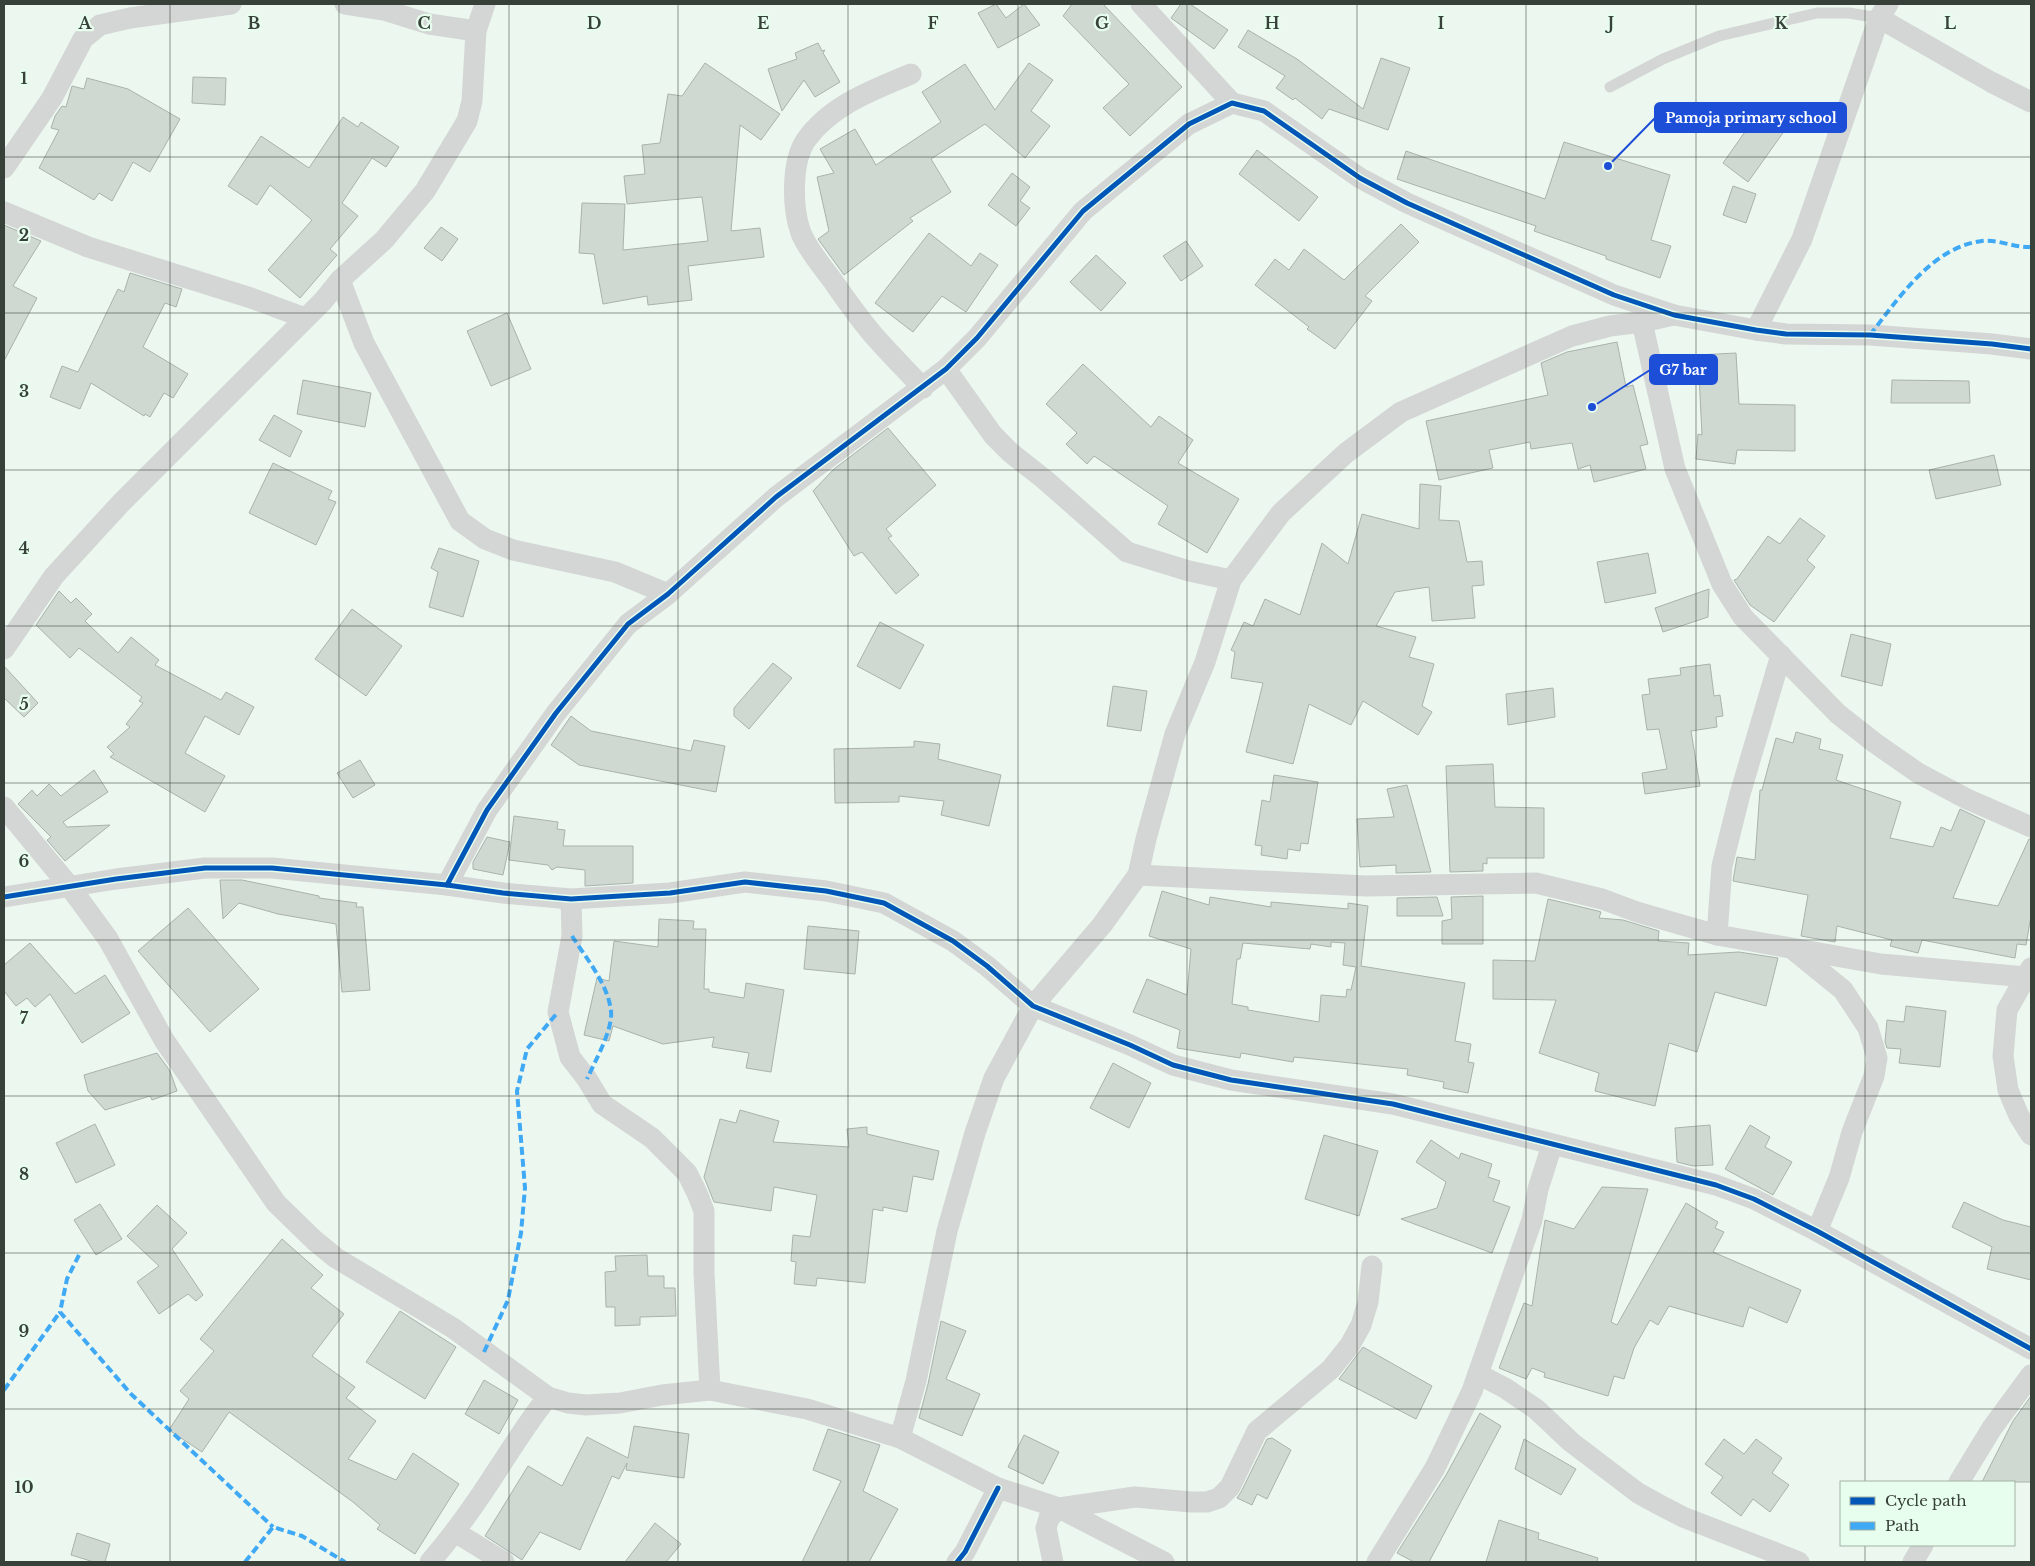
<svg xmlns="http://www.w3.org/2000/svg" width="2035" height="1566" font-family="'Libre Baskerville',serif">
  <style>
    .building { fill: #cfd9d2; stroke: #a9b2ab; fill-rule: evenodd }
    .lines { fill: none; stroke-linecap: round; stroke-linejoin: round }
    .service { stroke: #d3d6d4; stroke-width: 11 }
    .minor { stroke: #d3d6d4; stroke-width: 21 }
    .quiet { stroke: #3fa9f5; stroke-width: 4; stroke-dasharray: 8 4; stroke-linecap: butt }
    .cycleway-casing { stroke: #e7fded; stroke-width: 8 }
    .cycleway { stroke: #0057b8; stroke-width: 5 }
    .grid { fill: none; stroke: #374039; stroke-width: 1; stroke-opacity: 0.55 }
    .grid-label { font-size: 16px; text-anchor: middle; font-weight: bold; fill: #374039; stroke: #e7fded; stroke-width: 4.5; stroke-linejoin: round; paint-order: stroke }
    .leader { fill: none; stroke: #1d4ed8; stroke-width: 2 }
    .callout-dot { fill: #1d4ed8; stroke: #e7fded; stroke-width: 2 }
    .callout { fill: #1d4ed8; stroke: #1d4ed8; stroke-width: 2 }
    .callout-label { font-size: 14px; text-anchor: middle; font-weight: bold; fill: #fff }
  </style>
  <rect width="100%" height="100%" fill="#ecf8ef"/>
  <g class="building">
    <path d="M996,4L1006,18L1024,4L1040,25L998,48L978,13Z"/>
    <path d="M1072,4H1103L1182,87L1130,136L1103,108L1129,84L1063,16Z"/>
    <path d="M1181,4H1190L1228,30L1214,49L1171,18Z"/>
    <path d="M1248,30L1297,59L1363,109L1381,58L1410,68L1388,130L1329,109L1322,119L1295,98L1293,100L1276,88L1285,76L1238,47Z"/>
    <path d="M818,43L822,51L825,50L823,53L840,82L815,97L804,80L782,111L768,69L797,59L795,53Z"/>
    <path d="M705,63L780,114L761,140L740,125L731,231L760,228L764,257L688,266L692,300L648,305L647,296L603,304L594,254L579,253L582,203L625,204L623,250L708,241L702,197L627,204L624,176L645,174L642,145L660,143L668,94L682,96Z"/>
    <path d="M1029,63L1053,80L1031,111L1050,126L1025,158L985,124L931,159L951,192L910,218L913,221L844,275L818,239L829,231L817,177L834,173L820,149L855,129L876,165L941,122L922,92L965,64L995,110Z"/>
    <path d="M193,77L226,78L225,105L192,103Z"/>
    <path d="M87,78L128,89L180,119L150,172L133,162L112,201L99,193L94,200L39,168L59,130L51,128L55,116L62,106L66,107L72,86L84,89Z"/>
    <path d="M1764,105L1790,123L1748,182L1723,163Z"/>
    <path d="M343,117L358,127L361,122L399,147L386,167L372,158L342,203L358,216L330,249L337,255L300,298L268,270L312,220L270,185L257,205L228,186L261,136L309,168Z"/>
    <path d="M1564,142L1670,175L1651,240L1671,246L1660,278L1606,259V256L1534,231L1536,226L1397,179L1406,151L1545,199Z"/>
    <path d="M1257,150L1318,197L1299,221L1239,174Z"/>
    <path d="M1012,173L1030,187L1020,201L1030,208L1016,226L988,205Z"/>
    <path d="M1733,186L1756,194L1746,223L1723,215Z"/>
    <path d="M1401,224L1419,242L1365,296L1372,301L1335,349L1307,329L1309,327L1255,285L1275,259L1289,270L1304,249L1344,280Z"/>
    <path d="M4,225L41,241L13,286L37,298L4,361Z"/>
    <path d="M441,227L458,239L442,261L424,248Z"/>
    <path d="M929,233L971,266L980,253L998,265L966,312L942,296L913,332L875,303Z"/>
    <path d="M1186,241L1203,266L1181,281L1163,256Z"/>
    <path d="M1096,255L1126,283L1101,311L1070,282Z"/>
    <path d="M130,273L182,289L176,307L165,303L143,347L188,374L173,398L164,393L150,417L145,414L144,416L91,383L80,409L50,397L62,366L78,372L118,289L124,292Z"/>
    <path d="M507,313L531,369L491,386L467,331Z"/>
    <path d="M1617,342L1626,387L1633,385L1648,444L1640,446L1646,469L1594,482L1590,465L1578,469L1572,443L1531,449L1530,442L1489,450L1493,468L1439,480L1426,421L1548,395L1541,363L1567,352Z"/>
    <path d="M1736,353L1739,404L1795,405V451L1737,450L1735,464L1696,459L1698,434L1702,435L1698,355Z"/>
    <path d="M1083,364L1151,427L1159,416L1193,440L1178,463L1239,499L1207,553L1158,524L1168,506L1094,456L1087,464L1066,444L1077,433L1046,404Z"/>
    <path d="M303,380L371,393L365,427L297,414Z"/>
    <path d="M1892,380L1969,381L1970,403H1891Z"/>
    <path d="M274,415L302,431L290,457L259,440Z"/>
    <path d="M888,428L936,485L886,529L892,536L888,538L919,575L896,594L862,552L854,556L813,491L834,469Z"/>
    <path d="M1994,455L2001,485L1936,499L1929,470Z"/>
    <path d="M273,463L332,491L328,499L336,502L316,545L249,513Z"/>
    <path d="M1420,484L1441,486L1439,520L1459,521L1467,562L1482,561L1484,585L1472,586L1475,618L1432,621L1429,587L1395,592L1376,626L1416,637L1409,657L1434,664L1422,706L1432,712L1418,735L1363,701L1351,725L1309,704L1293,764L1246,752L1263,683L1231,678L1235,652L1231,650L1244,622L1253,626L1265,599L1300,615L1322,543L1348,564L1362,514L1419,529Z"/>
    <path d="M1800,518L1825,536L1807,560L1815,567L1774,622L1750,605L1734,580L1737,579L1768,536L1780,544Z"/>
    <path d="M439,548L479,561L463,617L429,607L438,572L431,568Z"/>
    <path d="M1648,553L1656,593L1605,603L1597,562Z"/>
    <path d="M1709,589L1708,617L1663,632L1655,608Z"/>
    <path d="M59,591L71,603L76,598L92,614L85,621L118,653L131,637L159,660L155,665L221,700L226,692L254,707L239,735L205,716L185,753L225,776L205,812L110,757L114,754L107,747L130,727L126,724L143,703L139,701L142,697L79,648L70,658L36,625Z"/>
    <path d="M352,609L402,646L366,696L315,659Z"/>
    <path d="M880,622L924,645L900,689L857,666Z"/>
    <path d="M1851,634L1891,644L1882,686L1841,676Z"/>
    <path d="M773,663L792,678L749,729L734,716V708Z"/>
    <path d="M1710,664L1714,696L1720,695L1723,716L1716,717L1717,727L1691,731L1700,786L1645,794L1642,773L1667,769L1659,729L1647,730L1642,695L1650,694L1648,679L1681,675L1680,668Z"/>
    <path d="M4,666L38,703L24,717L4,698Z"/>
    <path d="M1113,686L1147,691L1141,731L1107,726Z"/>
    <path d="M1553,688L1555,717L1508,725L1506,694Z"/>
    <path d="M571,716L591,731L691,751L694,740L725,746L716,792L579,765L551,745Z"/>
    <path d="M1796,732L1821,739L1819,749L1843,755L1836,780L1901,802L1890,838L1933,847L1941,827L1951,831L1960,809L1985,821L1953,898L1998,906L2029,839H2031V916L2026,945L2017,944L2015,958L1922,940L1918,953L1890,946L1892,940L1837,926L1835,942L1801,936L1808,895L1733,881L1737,857L1755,860L1760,790H1762L1776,738L1793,743Z"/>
    <path d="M914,741L940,744L938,759L1001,775L989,826L941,815L944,801L899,796V802L835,803L834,749L914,747Z"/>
    <path d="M360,760L375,785L353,798L337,773Z"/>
    <path d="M1493,764L1495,807L1544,808V858H1487V864L1483,863V871L1450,872L1446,766Z"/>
    <path d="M94,770L108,792L63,822L67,827L110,825L65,861L47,840L51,837L18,804L32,790L37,796L49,784L61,796Z"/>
    <path d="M1274,775L1318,782L1308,844L1301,843L1300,851L1288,849L1287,859L1261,855L1262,846L1255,845L1262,800L1270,802Z"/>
    <path d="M1407,785L1431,872L1396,873V865L1360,867L1357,819L1394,817L1387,789Z"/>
    <path d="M514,816L558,822L557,829L565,830L563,846H633V883L585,886V870L557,867L552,870L548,865L509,860Z"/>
    <path d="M487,837L510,842L503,875L473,869V862Z"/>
    <path d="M220,880H242L276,887L319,896V898L357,903L356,907H363L370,990L342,992L336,924L278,914L239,903L223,919Z"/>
    <path d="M1162,891L1209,905L1210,897L1271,907V902L1348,909V903L1368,906L1361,966L1465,983L1455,1041L1471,1044L1468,1062L1474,1063L1468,1093L1443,1088L1444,1082L1407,1075L1408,1069L1294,1057L1293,1062L1241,1053L1240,1058L1177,1048L1180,1030L1133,1012L1147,979L1187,995L1191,949L1149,936ZM1331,942L1345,943L1343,965L1356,967L1351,990L1347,989L1346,997L1321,995L1319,1022L1248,1010V1007L1232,1004L1237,959H1240L1243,943L1310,949L1311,944L1331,947Z"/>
    <path d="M1483,896V944H1442V921L1452,919L1451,897Z"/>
    <path d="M1437,897L1443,916H1397V898Z"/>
    <path d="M1548,899L1598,911L1601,912L1599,918L1623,920L1659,931L1658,941L1689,943L1688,955L1739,952L1778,958L1766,1006L1715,992L1697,1052L1669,1043L1655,1106L1595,1091L1599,1073L1539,1053L1556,1000L1493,999V960L1535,961Z"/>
    <path d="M188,908L259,989L210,1032L138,951Z"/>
    <path d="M659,919L694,921L693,929H706L704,989H709V992L744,998L746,983L784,990L771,1072L746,1068L749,1053L712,1047L714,1037L663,1044L613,1026L609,1041L584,1035L597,978L609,981L614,941L658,947Z"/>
    <path d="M808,926L859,931L855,974L804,969Z"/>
    <path d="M30,943L75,994L105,975L130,1013L82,1043L50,994L35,1007L27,998L16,1006L4,991V965Z"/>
    <path d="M1906,1006L1946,1011L1940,1067L1899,1063L1901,1049L1887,1048L1885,1042L1887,1020L1904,1022Z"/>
    <path d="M157,1053L170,1071L177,1091L152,1100L150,1096L105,1110L88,1091L84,1075Z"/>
    <path d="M1113,1063L1151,1083L1129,1128L1090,1108Z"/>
    <path d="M740,1110L779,1121L773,1142L849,1147L847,1129L867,1127V1134L939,1151L933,1180L913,1176L907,1212L883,1207V1211L873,1209L865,1283L817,1278L816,1286L794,1284L796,1262L791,1261L793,1235L810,1237L817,1195L774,1187L771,1211L714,1202L704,1177L720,1119L736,1123Z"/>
    <path d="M95,1124L115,1165L76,1183L56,1143Z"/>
    <path d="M1710,1125L1713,1165L1693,1166L1677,1162L1675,1128Z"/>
    <path d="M1750,1125L1770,1137L1765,1147L1792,1162L1773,1195L1725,1169Z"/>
    <path d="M1324,1135L1378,1151L1359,1216L1305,1199Z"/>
    <path d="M1431,1140L1459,1159L1461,1153L1492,1164L1488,1177L1500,1181L1493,1201L1510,1207L1492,1253L1401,1219L1437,1208L1446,1182L1416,1162Z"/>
    <path d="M1602,1187L1648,1189L1611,1322L1617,1325L1686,1203L1718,1222L1715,1228L1724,1232L1713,1252L1801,1290L1787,1323L1749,1307L1743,1327L1669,1306L1658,1325L1650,1320L1634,1348L1624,1379L1614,1376L1608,1396L1544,1377L1545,1373L1532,1368L1526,1379L1499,1368L1524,1303L1532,1306L1545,1220L1574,1229Z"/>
    <path d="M1964,1202L2003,1220L2031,1227V1280L1987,1269L1992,1247L1952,1227Z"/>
    <path d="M100,1204L122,1239L96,1255L74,1220Z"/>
    <path d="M157,1205L187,1233L172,1249L203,1295L196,1301L188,1294L159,1314L137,1282L159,1266L127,1236Z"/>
    <path d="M282,1239L323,1275L311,1288L344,1314L312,1356L355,1387L346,1398L376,1421L348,1459L396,1480L413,1453L459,1484L415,1554L377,1529L380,1525L353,1502L229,1412L202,1452L169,1430L189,1399L180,1391L214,1351L200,1339Z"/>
    <path d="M647,1255L648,1276H664V1288H675L676,1316L640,1317V1325L615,1326V1307H606L605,1272L616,1271L615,1256Z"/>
    <path d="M400,1311L456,1347L425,1399L366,1362Z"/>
    <path d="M941,1321L966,1331L946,1379L980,1394L962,1436L919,1418L928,1384Z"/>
    <path d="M1363,1347L1432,1386L1416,1419L1339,1379Z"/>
    <path d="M484,1380L518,1400L499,1434L465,1414Z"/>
    <path d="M2031,1396V1482H1982L2013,1421Z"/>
    <path d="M1480,1413L1501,1426L1429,1562H1414L1397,1553L1446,1475Z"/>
    <path d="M634,1426L689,1434L684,1478L626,1470L627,1463L619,1479L612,1476L580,1550L540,1532L522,1560L485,1536L528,1466L562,1486L587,1437L628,1458Z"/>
    <path d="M828,1429L880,1445L863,1491L898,1509L869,1562H802L841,1481L813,1470Z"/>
    <path d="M1024,1435L1059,1452L1043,1484L1008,1467Z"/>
    <path d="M1272,1438L1291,1450L1267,1499L1257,1494L1252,1505L1237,1498L1241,1492L1267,1439Z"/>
    <path d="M1524,1439L1576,1469L1561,1495L1515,1469Z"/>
    <path d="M1724,1439L1744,1454L1756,1439L1782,1458L1772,1473L1789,1485L1770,1512L1753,1499L1741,1516L1711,1493L1723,1477L1705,1464Z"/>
    <path d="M1499,1520L1539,1533L1538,1539L1598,1558L1597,1562H1486Z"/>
    <path d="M655,1523L681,1544L666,1562H625Z"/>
    <path d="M77,1533L110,1544L105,1562H94L71,1555Z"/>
  </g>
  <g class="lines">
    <path class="service" d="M1610,87L1663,59L1719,36L1817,13H1849L1879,18"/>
    <g class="minor">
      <path d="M345,4L384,10L429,24L476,31"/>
      <path d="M1141,4L1232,103"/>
      <path d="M1879,18L1991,82L2031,102"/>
      <path d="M911,74C873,90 831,105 806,140C791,162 792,208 801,233C807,248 820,264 830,277C845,298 859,319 876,338C891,355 907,371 923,388"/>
      <path d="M4,168L52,98L83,39L100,25L130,18L231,4"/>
      <path d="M4,212L88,247L251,298L305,318"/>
      <path d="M340,280L364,343L460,521L485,539L513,550L615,572L668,594"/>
      <path d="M1642,322L1675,469L1722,584L1743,617L1838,714L1875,743L1918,773L1967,799L2031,827"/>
      <path d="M1756,330L1802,239L1879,18L1888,4"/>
      <path d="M946,369L993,435L1011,453L1044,479L1127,552L1189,571L1231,580"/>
      <path d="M4,649L54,576L121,503L323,301L340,280L384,240L425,191L467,121L472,101L476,31L485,4"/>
      <path d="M1781,655L1740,794L1722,866L1717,935L1881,964L2026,977"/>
      <path d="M4,807L70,887L108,939L164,1040L276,1203L314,1240L336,1258L453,1328L548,1397L568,1403L586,1405L620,1403L662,1395L710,1390L807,1409L900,1438L998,1488L1059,1508L1164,1562"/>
      <path d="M1138,875L1366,886L1536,883L1602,899L1637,912L1717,935"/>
      <path d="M447,885L487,810L556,713L628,624L668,594L776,497L946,369L977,338L1083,211L1189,124L1232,103L1264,111L1360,178L1407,203L1614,295L1674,315L1756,330L1786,334L1870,335L1992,344L2031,349"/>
      <path d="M4,897L116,879L205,868H272L447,885L503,893L571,899L670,893L745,882L826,891L884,903L953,941L987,966L1033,1006L1130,1045L1173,1065L1231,1080L1393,1104L1716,1185L1754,1199L1817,1231L2031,1349"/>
      <path d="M571,899L572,936L558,1012L570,1057L587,1079L602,1104L652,1138L687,1173L697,1193L704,1211V1273L710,1390"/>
      <path d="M1795,951L1843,990L1868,1028L1877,1058L1874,1076L1852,1132L1839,1178L1817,1231"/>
      <path d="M2031,968L2007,1010L2003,1056L2008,1090L2019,1116L2031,1135"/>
      <path d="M1478,1374L1505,1388L1536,1409L1571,1442L1638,1493L1658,1504L1683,1517L1799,1562"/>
      <path d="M900,1438L916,1381L947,1231L975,1133L994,1078L1033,1006L1102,925L1138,875L1146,839L1175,734L1205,662L1231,580L1281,513L1346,453L1401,412L1572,336L1610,326L1642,322L1674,315"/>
      <path d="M1959,1482L1992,1428L2031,1375"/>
      <path d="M455,1532L504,1562"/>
      <path d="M430,1562C455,1533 477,1502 498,1469C514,1445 529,1420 548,1397"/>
      <path d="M957,1562L965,1552L998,1488"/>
      <path d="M1053,1562L1046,1528L1049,1518L1059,1508L1135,1497L1191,1502H1207L1219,1498L1230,1487L1257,1431L1331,1369L1350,1345L1361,1325L1368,1302L1372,1266"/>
      <path d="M1377,1562L1435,1468L1472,1391L1532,1220L1538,1189L1552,1145"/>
      <path d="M1913,1562L1923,1545"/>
    </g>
    <g class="quiet">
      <path d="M1870,335C1898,299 1932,247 1982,241C1998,239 2015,248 2031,247"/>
      <path d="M572,936C586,958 608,984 611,1011C613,1030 595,1061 587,1079"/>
      <path d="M79,1255L67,1279L60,1312L131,1394L273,1527"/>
      <path d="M484,1352L508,1300L521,1233L525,1188L517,1091L527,1049L558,1012"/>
      <path d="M4,1390L60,1312"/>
      <path d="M245,1562L273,1527L302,1536L345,1562"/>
    </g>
    <defs>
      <g id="cycleway">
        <path d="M447,885L487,810L556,713L628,624L668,594L776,497L946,369L977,338L1083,211L1189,124L1232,103L1264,111L1360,178L1407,203L1614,295L1674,315L1756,330L1786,334L1870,335L1992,344L2031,349"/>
        <path d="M4,897L116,879L205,868H272L447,885L503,893L571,899L670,893L745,882L826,891L884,903L953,941L987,966L1033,1006L1130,1045L1173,1065L1231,1080L1393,1104L1716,1185L1754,1199L1817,1231L2031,1349"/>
        <path d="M957,1562L965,1552L998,1488"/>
      </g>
    </defs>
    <use href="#cycleway" class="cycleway-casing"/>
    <use href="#cycleway" class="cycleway"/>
  </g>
  <path class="grid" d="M170,4V1562M339,4V1562M509,4V1562M678,4V1562M848,4V1562M1018,4V1562M1187,4V1562M1357,4V1562M1526,4V1562M1696,4V1562M1865,4V1482M4,157H2031M4,313H2031M4,470H2031M4,626H2031M4,783H2031M4,940H2031M4,1096H2031M4,1253H2031M4,1409H2031M1865,1545V1562"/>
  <g class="grid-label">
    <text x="85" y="29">A</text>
    <text x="254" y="29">B</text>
    <text x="424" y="29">C</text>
    <text x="594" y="29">D</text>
    <text x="763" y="29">E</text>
    <text x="933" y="29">F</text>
    <text x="1102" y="29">G</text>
    <text x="1272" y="29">H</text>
    <text x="1441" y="29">I</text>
    <text x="1611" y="29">J</text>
    <text x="1781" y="29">K</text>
    <text x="1950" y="29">L</text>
    <text x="24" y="84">1</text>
    <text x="24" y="241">2</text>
    <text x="24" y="397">3</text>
    <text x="24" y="554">4</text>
    <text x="24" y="710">5</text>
    <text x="24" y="867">6</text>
    <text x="24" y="1024">7</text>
    <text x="24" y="1180">8</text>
    <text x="24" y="1337">9</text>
    <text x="24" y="1493">10</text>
  </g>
  <path class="leader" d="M1608 166L1655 118M1592 407L1650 370"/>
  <g class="callout-dot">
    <circle cx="1608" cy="166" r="5"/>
    <circle cx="1592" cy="407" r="5"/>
  </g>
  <g class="callout">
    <rect x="1655" y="103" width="191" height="29" rx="5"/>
    <rect x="1650" y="355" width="67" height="29" rx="5"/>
  </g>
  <g class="callout-label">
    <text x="1751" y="123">Pamoja primary school</text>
    <text x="1683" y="375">G7 bar</text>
  </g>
  <rect width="2035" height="1566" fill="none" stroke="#374039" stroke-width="10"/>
  <rect x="1840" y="1481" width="175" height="65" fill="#e7fded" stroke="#a1b1a5"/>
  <rect x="1850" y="1497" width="25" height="8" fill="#0057b8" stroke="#a1b1a5"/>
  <text x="1885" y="1506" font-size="15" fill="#374039">Cycle path</text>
  <rect x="1850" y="1522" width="25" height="8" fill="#3fa9f5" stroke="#a1b1a5"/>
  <text x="1885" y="1531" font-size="15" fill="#374039">Path</text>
</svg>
